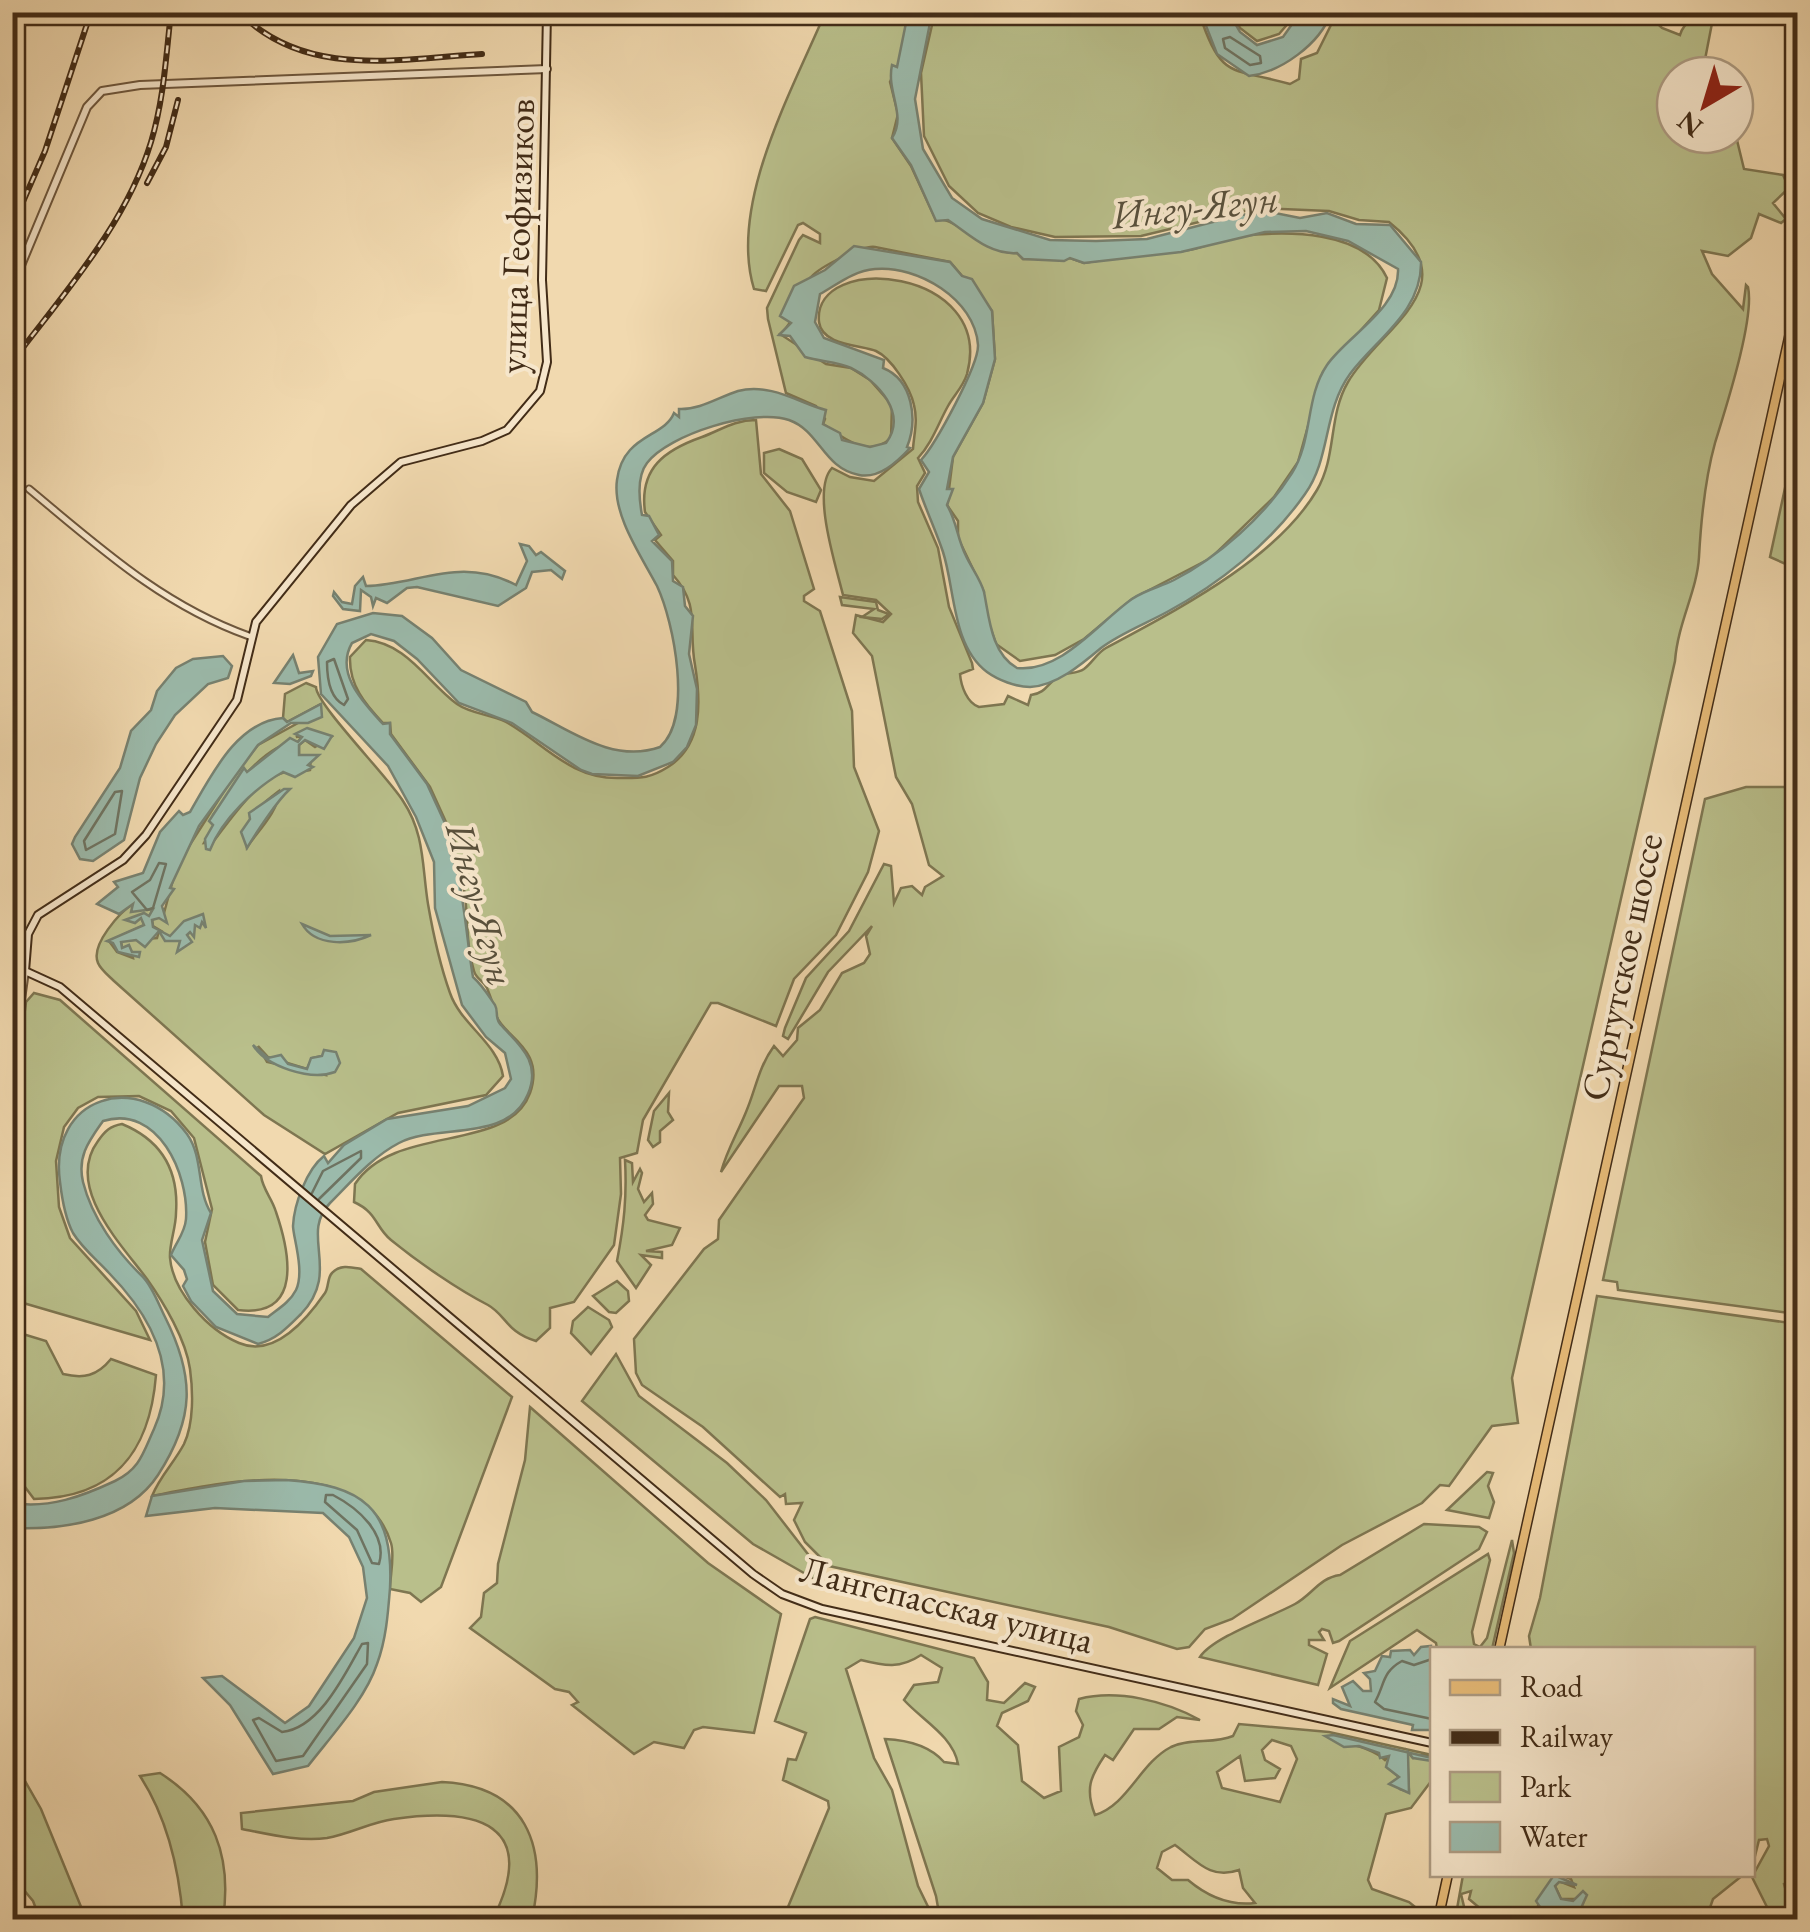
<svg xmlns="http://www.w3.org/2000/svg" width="1810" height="1932" font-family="'EB Garamond',serif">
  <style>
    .green { fill: #b9bf8b; stroke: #7e7651; stroke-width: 2.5; fill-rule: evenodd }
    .water { fill: #9bbaab; stroke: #778170; stroke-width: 2.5 }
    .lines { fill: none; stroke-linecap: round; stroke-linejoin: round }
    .shore { stroke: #6e7361; stroke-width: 2.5 }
    .minor-casing { stroke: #6e573d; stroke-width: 9 }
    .tertiary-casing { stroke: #6e573d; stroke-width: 10 }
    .secondary-casing { stroke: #422c17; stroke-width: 10 }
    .primary-casing { stroke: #422c17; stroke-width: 11 }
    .minor { stroke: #f6e6cb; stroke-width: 5 }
    .tertiary { stroke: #f6e6cb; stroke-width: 6 }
    .secondary { stroke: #f6e6cb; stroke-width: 6 }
    .primary { stroke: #e8bc78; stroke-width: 8 }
    .rail-casing { stroke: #422c17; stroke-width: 6 }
    .rail { stroke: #f6e6cb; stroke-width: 2.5; stroke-dasharray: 8; stroke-linecap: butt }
    .labels { text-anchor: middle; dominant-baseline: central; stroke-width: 8; stroke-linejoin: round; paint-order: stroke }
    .street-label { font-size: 38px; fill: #422c17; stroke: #f6e6cb }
    .water-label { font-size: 40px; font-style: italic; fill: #58503c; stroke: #f6e6cb }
  </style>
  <rect width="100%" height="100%" fill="#f1d9af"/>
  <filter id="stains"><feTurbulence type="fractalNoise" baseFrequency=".002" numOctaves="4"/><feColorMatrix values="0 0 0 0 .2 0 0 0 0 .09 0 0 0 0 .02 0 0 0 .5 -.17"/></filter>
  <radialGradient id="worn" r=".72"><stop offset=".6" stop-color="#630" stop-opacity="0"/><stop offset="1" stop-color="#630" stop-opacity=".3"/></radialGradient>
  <g class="green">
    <path d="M908,12L901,59L890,82L898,114L892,138L911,166L936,220C956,215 986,255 1017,253L1023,259L1070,258L1084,263C1116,257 1150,255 1183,251C1204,249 1220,238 1240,236C1285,231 1364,229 1387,278L1379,310L1323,372L1298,462L1274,497L1211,558L1132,599L1084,639L1055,655L1020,661L996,644L982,603L984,592L958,538V521L947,505L953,457L983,403L995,359L992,311L950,262L875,247C862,245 820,267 811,277C797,295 798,319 780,334L826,364L851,368L870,380L892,405L891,438C868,460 842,437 823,424L825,419L816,406L786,393L768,319L767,308L799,240L803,235L820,243V234L803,223L798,225L766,291L754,289C728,204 793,89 825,13Z"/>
    <path d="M935,12L1199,13C1222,81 1230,67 1290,84L1299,79L1301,59L1317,53L1337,13H1646L1662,28L1680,35C1684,21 1700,12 1714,13L1702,75H1675V135L1707,138L1735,132L1744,169L1783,175L1789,188L1773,203L1786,219L1781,223L1759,214L1751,238L1728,256L1702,251L1712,274L1743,309L1746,285L1748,287C1755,319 1725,410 1715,443C1705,479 1701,520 1699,557C1697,591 1678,622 1675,661L1512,1378L1518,1423L1492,1426L1449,1486L1440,1485L1422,1503L1342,1545L1232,1619L1205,1629L1189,1647L1177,1649L1109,1627L829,1566L805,1542L794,1520L802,1503L786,1504L785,1494L780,1497L703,1427L642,1385L636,1373L634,1339L704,1249L718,1239L719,1220L804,1098L802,1086H779L721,1172C727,1150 738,1132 746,1112C756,1089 758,1068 774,1046L783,1056L797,1040L798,1028L820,1010L842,973L864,963L870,954L866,936L872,926L828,972L788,1039L783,1036L785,1028L806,978L849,931L884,864L891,866L894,903L901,888L912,886L922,895L925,887L943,876L929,865L912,804L896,777L872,656L853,633L856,615L883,622L891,614L876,600L843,595C836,566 811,490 832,468L850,477L874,481L913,449C914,434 918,421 914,405C910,387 891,358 876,351C862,345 822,346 819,322C812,250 996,268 967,374C963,387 954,395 948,406C938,424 932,443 918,458L925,473L917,486L918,502L938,548L949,607L972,663L973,669L960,674C961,686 967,703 979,707L1004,704L1008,696L1028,705L1031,695C1048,693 1048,680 1062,675C1069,672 1077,674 1084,669C1092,663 1097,653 1106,648C1176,610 1276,560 1317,490C1337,456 1328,416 1348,382C1380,327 1471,287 1389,222L1359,220L1329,211L1257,208L1141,236L1055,237L1011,227L978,213L949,186L924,136L921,73Z"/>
    <path d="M1231,13V12L1297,13L1279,34L1257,41L1240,28Z"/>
    <path d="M756,420L761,474L790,511L814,589L804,596V601L820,611L852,711L854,767L879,831L868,872L836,935L794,979L776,1026L718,1003H711L643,1120L637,1153L620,1158L621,1194L614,1245L574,1302L550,1308V1328L536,1341C506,1332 506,1315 488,1305C457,1289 418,1262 391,1240C375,1227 378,1213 354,1202L355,1184C395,1123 508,1154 530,1093C546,1048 502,1036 496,1015C494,1006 491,998 487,988C483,980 476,979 474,971C466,945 468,921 465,895C463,879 450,859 456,844L430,787L391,734L390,723H383C365,704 349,685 350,657L366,640C407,643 427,682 457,704C471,714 490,714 506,722C545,744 570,779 619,778C640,778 649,779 668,767C703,745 701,702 695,665C688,628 701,606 673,575V561L655,540L661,535L645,512C639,468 665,450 702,437C721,430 734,420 756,420Z"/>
    <path d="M1797,433V569L1770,557Z"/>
    <path d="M779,449L802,459L821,490L816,502L787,492L764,473V453Z"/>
    <path d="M840,597L876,602L878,610L889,614L882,619L862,617L874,609L842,605Z"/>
    <path d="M306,683L316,687C316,704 389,778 403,801C425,834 422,867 428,904C433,933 440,965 450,993C461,1025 498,1043 503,1076L486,1095L398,1113L325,1154L264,1115L114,981C109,976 101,970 98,963C90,945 120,912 134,903L153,909L149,917L127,920L141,918L145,925L109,941L117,952L133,958L132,952L122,948L121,941L157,938L159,931L163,932L153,926L152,920L164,913L177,865L235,774L258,745L318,712L319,705L287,722L283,718L285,694ZM305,732L331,737L315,747L305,740L299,745V755L311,756L310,770C302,772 292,770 285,772C257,779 230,820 213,842L204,843L215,823L213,815C231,792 265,742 298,742L302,736L296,737ZM279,791C279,811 258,831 247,847C246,816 256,809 279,791ZM258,1046L268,1057L307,1069L312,1058L322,1056L326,1075L267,1062Z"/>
    <path d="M1746,787H1797V1314L1618,1290L1617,1282L1603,1280L1705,799Z"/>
    <path d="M34,993L60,1000L261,1176C263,1190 272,1198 276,1212C290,1253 303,1318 238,1310L213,1285L205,1242L212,1209L194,1138L171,1111L139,1096L98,1097L78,1108L64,1127L56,1161L59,1207L70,1238L136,1311L150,1340L13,1300L12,1108L26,1002Z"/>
    <path d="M669,1093L668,1112L673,1120L660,1131V1142L653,1147L648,1140L654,1111Z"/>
    <path d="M122,1124C161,1140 179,1170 176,1213C176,1228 169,1244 170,1258C173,1292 208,1330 239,1343C274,1358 307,1319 325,1293C329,1287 327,1278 332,1273C340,1264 351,1267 361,1269L512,1397L441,1587L421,1602L410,1593L390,1589C390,1576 395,1556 391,1543C363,1452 220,1482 152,1496C160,1476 174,1463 184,1444C194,1423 193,1391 190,1369C186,1340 164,1303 147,1279C122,1245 64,1187 98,1141C105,1131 110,1126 122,1124Z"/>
    <path d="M625,1160L632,1163L633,1182L640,1169L642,1173L638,1189L644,1202L652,1193L653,1204L645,1215L648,1220L680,1228L672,1245L646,1251L662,1252V1258L641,1255L651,1265L636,1288L617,1261C624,1225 627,1197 625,1160Z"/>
    <path d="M617,1281L628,1291L629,1301L616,1313L609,1312L593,1296Z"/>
    <path d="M1597,1296L1797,1324L1798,1894L1793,1880L1784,1884L1791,1909L1788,1919H1773L1752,1877L1769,1846L1767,1839L1759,1840L1753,1864L1752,1650L1531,1649L1529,1636L1540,1598Z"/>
    <path d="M588,1307L609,1320L612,1327L591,1354L571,1333L573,1321Z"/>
    <path d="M13,1331L46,1341L63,1374C84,1379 97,1376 111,1359L156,1375C150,1451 115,1498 34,1499L13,1471Z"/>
    <path d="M616,1354L639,1396L727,1463L766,1500L821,1571L818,1581L753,1544L582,1401Z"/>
    <path d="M530,1407L708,1563L781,1614L754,1733L703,1727L694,1730L684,1748L654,1742L634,1754L572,1705L578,1702L569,1692L555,1689L470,1628L481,1617L484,1593L497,1583L498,1564L525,1460Z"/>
    <path d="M1487,1472L1493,1473L1488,1486L1494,1502L1489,1518L1447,1510Z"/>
    <path d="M1424,1524L1479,1527L1487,1532L1479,1549L1339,1641L1333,1643L1329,1631L1322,1629L1319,1632L1324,1640H1309V1645L1327,1654L1318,1685L1200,1657C1213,1637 1271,1617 1295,1604C1313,1594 1319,1578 1340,1575Z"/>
    <path d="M1512,1540L1514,1553L1492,1649H1437L1436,1643L1417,1630L1330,1688L1350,1641L1488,1554L1490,1560L1472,1632L1474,1644L1480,1647L1487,1638Z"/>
    <path d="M815,1617L974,1658L988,1682L987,1700L1004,1703L1025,1683L1035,1687L1028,1701L1002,1713L997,1726L1018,1745L1022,1781L1044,1798L1061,1791L1059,1747L1079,1737L1083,1725L1076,1711L1079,1699C1117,1689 1166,1701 1200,1720L1177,1717L1159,1729H1134L1113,1760L1105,1755C1090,1777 1085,1789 1095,1815C1128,1805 1140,1763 1171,1747C1190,1738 1214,1744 1233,1736L1239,1724L1329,1732L1432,1755H1421L1432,1761V1780L1411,1808L1386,1814L1368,1880L1372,1889L1409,1902L1425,1915L1424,1919H940L936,1896L885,1739C907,1740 929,1745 944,1762L958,1764C953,1736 922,1720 904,1700L914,1685L938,1682L942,1668L921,1655C900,1669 885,1666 861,1660L846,1669L874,1758L892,1790L918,1886L934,1919H783L829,1808L828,1801L783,1780L788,1759L796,1760L806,1733L775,1721L810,1619ZM1328,1737L1420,1756L1413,1758L1407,1751L1409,1792L1400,1789L1399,1777L1387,1767L1389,1756L1385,1760C1370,1746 1347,1745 1328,1737ZM1272,1740L1291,1746L1297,1759L1280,1802L1222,1788L1217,1772L1240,1756L1245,1781L1275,1778L1280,1769L1265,1760L1262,1750ZM1175,1845C1197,1861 1210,1880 1239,1870L1243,1888L1255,1903C1230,1906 1207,1896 1188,1880H1172L1157,1868L1162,1852Z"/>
    <path d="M13,1760L41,1809L86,1919H40L33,1901L13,1877Z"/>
    <path d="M160,1773C215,1808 232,1857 223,1919H183C179,1869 168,1819 140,1776Z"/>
    <path d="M442,1782C526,1786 548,1845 532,1919H493C540,1824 478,1807 394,1819C371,1822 350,1834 327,1838C300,1842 268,1834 242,1829L241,1813L353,1801L374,1792Z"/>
    <path d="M1463,1875H1743L1713,1899L1706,1919H1621L1598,1910V1919H1576L1583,1903L1578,1899H1561L1555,1886L1559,1881L1574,1887L1571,1879L1560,1875L1538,1906L1554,1919H1484L1482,1910L1469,1899L1471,1891L1461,1894L1467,1919L1455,1920Z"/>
  </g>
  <g class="water">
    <path d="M908,13H932L915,99L923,149L952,198L982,219L1050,240L1096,241L1147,239L1240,215L1270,212L1300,218L1327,213L1356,224L1390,225L1421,262C1422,312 1376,339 1350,374C1323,411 1331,458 1305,494C1271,543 1219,584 1167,612C1147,623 1119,634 1101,648C1082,664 1056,686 1030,687C1016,687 998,680 987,672C952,646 955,589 943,552C936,531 926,510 919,489L929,472L921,460C935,445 979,365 978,345C975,299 917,265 875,269C853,271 838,284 820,294L815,322L824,338L884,360L883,368C913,380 918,420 907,447L910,448C897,462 879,479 859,475C823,468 820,431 789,420C754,408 669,434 647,463C637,476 639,499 642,515L649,516L659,535L652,541L672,561L673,581L683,587L685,606L693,616L689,654L697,689L696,725L687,747L673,762L638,776L592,774L581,770L512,723L459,703L417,659L394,641L371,634L352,643C334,674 365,704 383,724L390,723V734L427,784L455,845L450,853C463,877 467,944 473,977C483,986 488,995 495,1005C499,1012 494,1018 501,1025C518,1044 542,1061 528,1094C508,1143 438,1123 399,1143C372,1157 351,1182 330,1203C299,1235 342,1271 301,1314C288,1327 277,1339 258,1344L216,1327L191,1301L183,1286L187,1279L184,1270L171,1255C176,1242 185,1233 186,1219C189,1174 158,1104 103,1121C89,1141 77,1156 83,1182C92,1218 117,1252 143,1277C152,1286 159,1305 165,1317C195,1377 195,1418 158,1475C128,1521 63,1530 13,1528L12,1503C49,1509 83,1496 115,1481C140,1469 143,1453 154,1429C181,1369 151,1316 109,1273C97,1260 82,1248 73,1233C65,1218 62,1199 60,1182C48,1096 139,1069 187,1134C204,1158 196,1189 211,1213L202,1240L213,1291L237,1314L268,1317C278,1309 290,1302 296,1290C305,1271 293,1237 293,1226C294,1204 307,1169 324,1156L328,1163L344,1145L387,1119L468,1106L505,1088L511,1079L505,1053L486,1037L462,1005L435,908L434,862L416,817L388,766L321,694L318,657L337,624L373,613L402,616L432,638L461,670L526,702L532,712C570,730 613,764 660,747C693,719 674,622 657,586C642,557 612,515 617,480C623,434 664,438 674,413L679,417V409C700,410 719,397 738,391C771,382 803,405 826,410L823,424L840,433L842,440L870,447L886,443C908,414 878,381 851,368C837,361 821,362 805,357L790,336L779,335L791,323L780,316L794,286L825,270L854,246L950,262L962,276L972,279L992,311L995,359L983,403L953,457L947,489H953L947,505C957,522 957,538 966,556C971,567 981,580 984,592C989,616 991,654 1017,668C1061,673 1099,622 1132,599C1145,590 1160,587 1174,580C1218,557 1265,516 1292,473C1313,440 1305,397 1327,365C1347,336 1400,308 1398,269L1348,241L1306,231L1265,232L1181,252L1084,263L1070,258L1064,261L1023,259L1017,253C989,255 969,234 948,220L936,221L911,165L892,138C907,115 886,92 892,65L897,67Z"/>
    <path d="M1201,13H1229L1240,32L1257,45L1283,37L1300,13H1331C1320,44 1281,72 1249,76L1217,54Z"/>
    <path d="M520,544L529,546L536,555L541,552L565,571L562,579L551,570L532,572L526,588L498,606L417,587L407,588L387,603L376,598L373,606L371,597L361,590L360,611L343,609L333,596L334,592L342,602L352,604L355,586L363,577L366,586C418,585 460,555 516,585L527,561Z"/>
    <path d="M293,655L299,673L313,671L311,676L290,684L274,683Z"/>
    <path d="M223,656L232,666L228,678L208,684L175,715L156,744L140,778L124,840L93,861L80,859L72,844L75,837L120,768L131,731L151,710L157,691L176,668L193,659Z"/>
    <path d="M321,704L322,717L308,723H291L258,745L199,826L170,888L174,889L162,906L167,923L159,918L152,920L153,927L170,936L184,921L203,914L206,928L202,922L200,928L195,925L194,937L190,932L187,935L192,942L177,952L180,941H165L159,931L145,947L136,940L121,942L122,948L129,945L132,952H140L139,957L118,952L113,943L107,941L144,925L141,918L135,923L125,920L144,913L149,916L153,909L131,912L133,904L119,914L97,904L118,887L114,882L143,873L160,832L179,811L183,815L190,812C211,776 237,721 283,718L287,722Z"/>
    <path d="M307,728L332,736L324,749L305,740L299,745V755H319L308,765L313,767L295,777L283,772C255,788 222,819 210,850L206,849L205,839L213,825L209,821L244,768L247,772L290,738L298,742L302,737L295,734Z"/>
    <path d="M284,789H290C277,801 257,831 247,848L241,832L250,819L249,813Z"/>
    <path d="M302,924L330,936L371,935C350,945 315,947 302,924Z"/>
    <path d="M253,1045L268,1058L281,1055L288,1064L307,1069L311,1058L322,1056L324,1050L336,1052L340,1063L335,1072C311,1081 266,1067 253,1045Z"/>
    <path d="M286,1480C363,1485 394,1508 390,1588C388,1614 386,1640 377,1664C365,1700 331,1736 308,1766L273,1774L230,1705L203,1678L222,1676L285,1723L309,1706L354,1638L367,1598L363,1567L349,1537L323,1513L215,1508L146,1516L152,1496L244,1481Z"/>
    <path d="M1431,1646L1432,1730H1412L1413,1725L1341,1709L1333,1703V1699L1350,1706L1342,1687L1353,1681L1363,1691H1371L1370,1679L1364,1673L1375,1671L1382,1656L1390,1657L1391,1651L1410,1650L1414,1655L1421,1647Z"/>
    <path d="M1333,1735L1432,1758V1761L1413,1758L1408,1752L1409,1793L1389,1784L1399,1777L1386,1767L1389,1756L1380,1758L1379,1753L1359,1746L1344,1747L1325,1736Z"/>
    <path d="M1554,1875L1577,1885L1559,1882L1555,1886L1561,1899L1573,1901L1583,1891L1587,1895L1576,1919C1559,1920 1545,1917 1536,1901Z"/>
  </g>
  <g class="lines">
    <g class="shore">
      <path d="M1230,37L1260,56L1261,63L1250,65L1225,48L1223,39Z"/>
      <path d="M334,659L348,699L344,705C330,698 327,677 327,662Z"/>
      <path d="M122,791L115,834L86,850L84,841L115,792Z"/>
      <path d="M159,863L166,864L153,908L147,910L132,892L150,880Z"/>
      <path d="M312,1193L323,1171L361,1151V1158L319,1199"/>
      <path d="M333,1495C358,1508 388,1534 379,1564L372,1563L357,1530L325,1502L326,1495Z"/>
      <path d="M368,1643L367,1664L303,1756L276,1761L253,1720L259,1718L282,1732C320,1728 345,1674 362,1644Z"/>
      <path d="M1432,1659L1414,1665L1402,1661C1382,1672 1385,1684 1375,1702L1384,1709L1432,1719"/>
    </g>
    <defs>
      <path id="minor" d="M29,489C99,547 162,605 249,636"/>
      <g id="tertiary">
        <path d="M12,287L87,107L102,91L140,85L547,69"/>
        <path d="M12,1064L25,971"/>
      </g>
      <path id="secondary" d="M547,12L542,280L547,362L540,391L507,430L482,441L401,462L351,505L256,622L237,700L146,835L123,860L38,915L28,934L25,971L60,987L753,1574L782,1594L822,1609L1432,1743"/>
      <g id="primary">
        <path d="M1499,1650L1798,297"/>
        <path d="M1438,1920L1448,1874"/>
      </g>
    </defs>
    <use href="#minor" class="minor-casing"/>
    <use href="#tertiary" class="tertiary-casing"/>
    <use href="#secondary" class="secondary-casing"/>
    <use href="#primary" class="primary-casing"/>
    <use href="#minor" class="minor"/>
    <use href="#tertiary" class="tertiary"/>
    <use href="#secondary" class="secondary"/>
    <use href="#primary" class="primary"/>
    <defs>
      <g id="rail">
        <path d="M239,12C305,79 398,59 482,54"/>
        <path d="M147,183L166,147L178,100"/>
        <path d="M12,227L45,151L91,12"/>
        <path d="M12,362C63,294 126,225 151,142C164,99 166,56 171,12"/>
      </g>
    </defs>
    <use href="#rail" class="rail-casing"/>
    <use href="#rail" class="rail"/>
  </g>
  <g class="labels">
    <g class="street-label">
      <text transform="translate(516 236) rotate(-88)">улица Геофизиков</text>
      <text transform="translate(1621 967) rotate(-78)">Сургутское шоссе</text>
      <text transform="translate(947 1604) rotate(14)">Лангепасская улица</text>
    </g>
    <g class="water-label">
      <text transform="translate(1195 206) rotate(-6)">Ингу-Ягун</text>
      <text transform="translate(481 904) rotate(75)">Ингу-Ягун</text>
    </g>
  </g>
  <rect width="1810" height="1932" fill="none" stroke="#f1d9af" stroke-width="50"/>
  <rect x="15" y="15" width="1780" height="1902" fill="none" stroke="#422c17" stroke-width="5"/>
  <rect x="25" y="25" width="1760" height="1882" fill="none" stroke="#422c17" stroke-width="2.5"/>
  <rect x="1430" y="1647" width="325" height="230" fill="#f6e6cb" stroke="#ae9c83" stroke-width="2.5"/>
  <rect x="1450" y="1680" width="50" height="15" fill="#e8bc78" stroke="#ae9c83" stroke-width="2.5"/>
  <text x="1520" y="1697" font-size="30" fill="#422c17">Road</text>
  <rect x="1450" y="1730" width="50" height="15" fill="#422c17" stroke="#ae9c83" stroke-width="2.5"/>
  <text x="1520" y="1747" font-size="30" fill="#422c17">Railway</text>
  <rect x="1450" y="1772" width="50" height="30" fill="#b9bf8b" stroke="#ae9c83" stroke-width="2.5"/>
  <text x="1520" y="1797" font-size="30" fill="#422c17">Park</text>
  <rect x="1450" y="1822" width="50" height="30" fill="#9bbaab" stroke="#ae9c83" stroke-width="2.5"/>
  <text x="1520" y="1847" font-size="30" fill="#422c17">Water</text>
  <g transform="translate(1705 105) rotate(218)"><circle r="48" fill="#f6e6cb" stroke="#ae9c83" stroke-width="2.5"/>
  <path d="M0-8L18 38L0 25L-18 38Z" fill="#8f2418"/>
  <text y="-15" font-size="28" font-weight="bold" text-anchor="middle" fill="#422c17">N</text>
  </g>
  <rect width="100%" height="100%" filter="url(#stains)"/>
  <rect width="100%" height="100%" fill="url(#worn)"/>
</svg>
